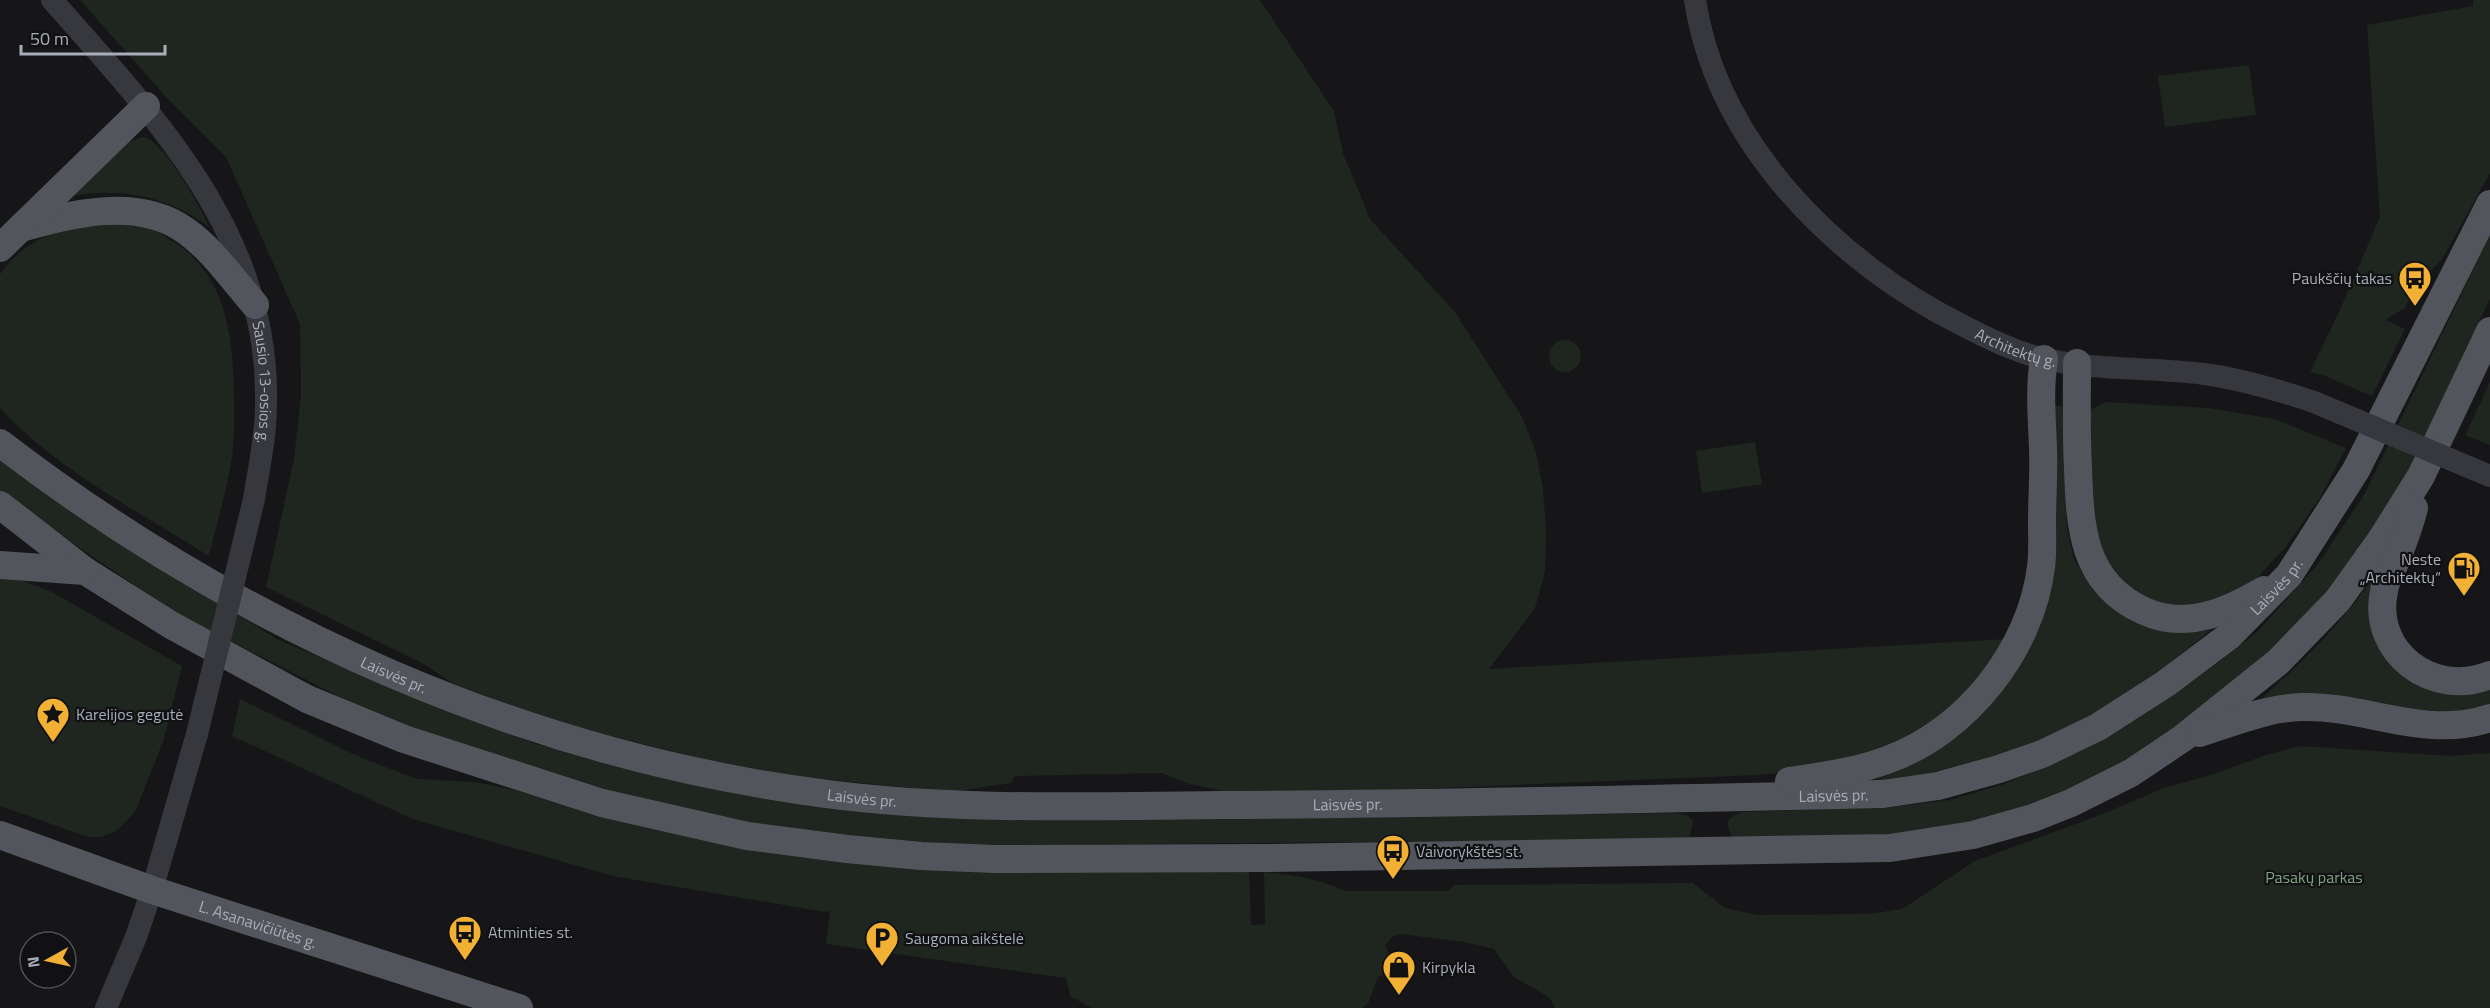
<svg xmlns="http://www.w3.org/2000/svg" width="2490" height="1008" font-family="'Titillium Web',sans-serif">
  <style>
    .green { fill: #1e261f }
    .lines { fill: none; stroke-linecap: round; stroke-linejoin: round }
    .minor { stroke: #37383d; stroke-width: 22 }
    .major { stroke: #53555c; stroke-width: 28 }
    .minor-bridge { stroke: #37383d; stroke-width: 22 }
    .labels { text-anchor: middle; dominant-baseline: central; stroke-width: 4.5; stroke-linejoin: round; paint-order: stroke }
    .poi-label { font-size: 16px; fill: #a8adb8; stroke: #111113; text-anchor: start }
    .street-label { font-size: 16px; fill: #a8adb8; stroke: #111113 }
    .park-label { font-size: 16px; fill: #7fa381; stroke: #111113 }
  </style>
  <rect width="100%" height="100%" fill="#161618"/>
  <g class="green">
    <path d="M80,0H1260L1334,111L1343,153L1370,219L1455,312L1522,417L1536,452L1543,490L1546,531L1545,572L1535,608L1489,669L2007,639L1981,681L1904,744L1816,770L1758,775L1367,791L1228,792L1189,784L1162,773L1014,776L1011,783L951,792L802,777L716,762L551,721L452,683L424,664L266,587L294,459L301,396L300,324L226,157L167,98Z"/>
    <path d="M2473,0H2490V173L2441,261L2417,283L2405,308L2385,320L2405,329L2372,396L2325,376L2310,372L2339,312L2380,217L2367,25L2473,6Z"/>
    <path d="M2249,65L2256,115L2165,127L2158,76Z"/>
    <path d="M143,137C165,141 200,207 210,228C170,197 122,187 72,196L128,142Z"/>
    <path d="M100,221C116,223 135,223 150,228C156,230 163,235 169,239C227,272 234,339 234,399C234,420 235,442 231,463C226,494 216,525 209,556C141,513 53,467 0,408V274C28,237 57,230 100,221Z"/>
    <path d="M2490,235V299L2405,477L2355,563L2262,667L2144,750L2084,784L1989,820L1873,839H1736L1730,834L1727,822L1734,815L1742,812L1892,807L1950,800L2004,784L2078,752L2143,715L2219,662L2258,631L2318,564L2364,495Z"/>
    <circle cx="1565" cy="356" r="16"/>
    <path d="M2490,382V445L2465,435Z"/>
    <path d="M2105,402L2209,408L2274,419L2346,448L2320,498L2285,548L2253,582L2230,598L2179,606L2151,601L2125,584L2095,545L2086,412Z"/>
    <path d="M2052,406H2062L2067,530L2074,559L2094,591L2191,632L2211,630L2142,685L2076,724L2014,751L1921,777L1874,781L1922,759L2016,669L2040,626L2051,568Z"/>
    <path d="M1755,442L1762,484L1702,493L1696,451Z"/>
    <path d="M0,456L59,504L277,639L443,710L536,744L721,790L1373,818L1677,813L1688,816L1693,821L1690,837L1680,839L938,846L756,824L642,800L510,764L371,713L176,613L0,494Z"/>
    <path d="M0,576L15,578L50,591L182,666L164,739L135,812L118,830L101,837H88L0,806Z"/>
    <path d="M2370,582L2372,584L2377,643L2490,687V706L2467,713L2263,700L2262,698C2302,662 2339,626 2370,582Z"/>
    <path d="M240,699L353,754L416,779L475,782L515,790L616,820L1249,870L1251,925L1265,924L1264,872C1292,875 1319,878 1345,891H1447L1455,885L1693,883L1725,908L1758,915L1868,914L1902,909L1975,861L2100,815L2164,788L2214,774L2266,755L2300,746L2451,756L2490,753V1008H1555L1550,998L1514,977L1494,949L1464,942L1400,934L1392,937L1385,946L1394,964L1388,974L1378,977L1368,1004L1362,1008H1092L1070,996L1066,978L826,944L830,911L825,912L613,876L413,819L232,736Z"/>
  </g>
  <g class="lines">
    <g class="minor">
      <path id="s1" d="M52,0C156,118 270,235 266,404C266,436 259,467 254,499"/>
      <path id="s2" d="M1695,0C1717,144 1836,262 1962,325C1987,338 2013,351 2041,358C2094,371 2151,367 2204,374C2242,379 2278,390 2314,402"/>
      <path d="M106,1008L136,937L152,890L197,734"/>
    </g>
    <g class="major">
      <path d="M21,228C72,214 138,196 186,231C213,250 233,280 255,305"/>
      <path d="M0,248L146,106"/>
      <path d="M2077,363C2077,398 2076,433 2078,468C2080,527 2082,583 2144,611C2185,630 2227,612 2264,590"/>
      <path id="s3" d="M0,443C241,628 524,755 827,794C957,811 1090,806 1221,805C1442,804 1662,799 1883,794L1938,786L1999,769L2042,754L2098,727L2165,684L2229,636L2289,575L2356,470L2490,204"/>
      <path d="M0,505L85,571L171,625L307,699L404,739L602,803L747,836L847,849L921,856L995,859L1271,858L1890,848L1973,835L2033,818L2071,803L2131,773L2183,738L2278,662L2338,600L2381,540L2421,476L2490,331"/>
      <path d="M2414,508C2409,528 2402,546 2394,565C2390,573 2385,582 2384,591C2371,653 2433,698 2490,675"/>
      <path d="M0,565L85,571"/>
      <path d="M2199,733C2232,723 2266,708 2301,707C2365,705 2426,740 2490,718"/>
      <path d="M1789,781C1823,776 1855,772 1887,760C1966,732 2031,650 2041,567C2043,553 2042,537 2042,522C2042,498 2044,473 2043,449C2042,419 2039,389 2044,359"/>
      <path id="s4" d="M0,835L152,890L519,1008"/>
    </g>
    <g class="minor-bridge">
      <path d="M2314,402L2490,476"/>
      <path d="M197,734L254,499"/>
    </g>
  </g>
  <defs>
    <symbol id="bus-pin" viewBox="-11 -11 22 30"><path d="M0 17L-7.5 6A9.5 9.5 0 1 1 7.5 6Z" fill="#f2b134" stroke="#111113"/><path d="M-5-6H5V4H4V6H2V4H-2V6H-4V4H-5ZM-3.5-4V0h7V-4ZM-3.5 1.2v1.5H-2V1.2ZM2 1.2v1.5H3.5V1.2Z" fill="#111"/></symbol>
    <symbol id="fuel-pin" viewBox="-11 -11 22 30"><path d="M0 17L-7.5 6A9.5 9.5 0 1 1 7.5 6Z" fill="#f2b134" stroke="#111113"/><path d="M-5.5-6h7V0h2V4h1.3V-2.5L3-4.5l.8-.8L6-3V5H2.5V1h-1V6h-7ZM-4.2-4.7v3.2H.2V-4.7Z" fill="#111"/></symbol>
    <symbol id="sight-pin" viewBox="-11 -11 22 30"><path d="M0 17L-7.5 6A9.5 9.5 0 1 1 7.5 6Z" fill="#f2b134" stroke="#111113"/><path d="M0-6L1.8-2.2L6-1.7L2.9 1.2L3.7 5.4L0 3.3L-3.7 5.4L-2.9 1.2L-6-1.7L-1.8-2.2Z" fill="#111"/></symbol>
    <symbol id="parking-pin" viewBox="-11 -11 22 30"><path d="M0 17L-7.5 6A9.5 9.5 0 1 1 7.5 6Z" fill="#f2b134" stroke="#111113"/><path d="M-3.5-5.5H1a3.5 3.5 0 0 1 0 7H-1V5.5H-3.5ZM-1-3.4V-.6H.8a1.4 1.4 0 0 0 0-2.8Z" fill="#111"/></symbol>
    <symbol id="shop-pin" viewBox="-11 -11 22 30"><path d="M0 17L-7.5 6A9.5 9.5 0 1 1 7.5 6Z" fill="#f2b134" stroke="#111113"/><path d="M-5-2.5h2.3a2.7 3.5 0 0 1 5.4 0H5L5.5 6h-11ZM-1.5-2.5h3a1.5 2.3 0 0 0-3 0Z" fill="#111"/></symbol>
  </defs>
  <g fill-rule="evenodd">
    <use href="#bus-pin" x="2396" y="259" width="38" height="52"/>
    <use href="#fuel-pin" x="2445" y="549" width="38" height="52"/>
    <use href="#sight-pin" x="34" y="695" width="38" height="52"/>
    <use href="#bus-pin" x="1374" y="832" width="38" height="52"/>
    <use href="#bus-pin" x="446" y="913" width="38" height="52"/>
    <use href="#parking-pin" x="863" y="919" width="38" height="52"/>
    <use href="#shop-pin" x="1380" y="948" width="38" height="52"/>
  </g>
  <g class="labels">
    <g class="poi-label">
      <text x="2392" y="278" text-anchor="end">Paukščių takas</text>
      <text x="2441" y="559" text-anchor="end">Neste<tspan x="2441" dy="18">„Architektų“</tspan></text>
      <text x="76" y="714">Karelijos gegutė</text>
      <text x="1416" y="851">Vaivorykštės st.</text>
      <text x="488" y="932">Atminties st.</text>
      <text x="905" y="938">Saugoma aikštelė</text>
      <text x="1422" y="967">Kirpykla</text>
    </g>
    <g class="street-label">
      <text stroke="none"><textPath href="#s2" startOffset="495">Architektų g.</textPath></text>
      <text stroke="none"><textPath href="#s1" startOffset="448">Sausio 13-osios g.</textPath></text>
      <text stroke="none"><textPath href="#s3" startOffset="2420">Laisvės pr.</textPath></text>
      <text stroke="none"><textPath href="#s3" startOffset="458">Laisvės pr.</textPath></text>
      <text stroke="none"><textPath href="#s3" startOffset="1916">Laisvės pr.</textPath></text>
      <text stroke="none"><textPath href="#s3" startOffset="944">Laisvės pr.</textPath></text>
      <text stroke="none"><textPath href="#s3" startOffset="1430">Laisvės pr.</textPath></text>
      <text stroke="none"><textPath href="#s4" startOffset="273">L. Asanavičiūtės g.</textPath></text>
    </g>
    <g class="park-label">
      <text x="2314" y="877">Pasakų parkas</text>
    </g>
  </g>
  <g transform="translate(48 960) rotate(262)"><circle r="28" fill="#111113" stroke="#4d4f55" stroke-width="1.5"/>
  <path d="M0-4.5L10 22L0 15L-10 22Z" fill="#f2b134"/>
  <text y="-9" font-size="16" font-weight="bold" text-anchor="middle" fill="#a8adb8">N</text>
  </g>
  <path d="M21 45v9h144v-9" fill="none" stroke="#a8adb8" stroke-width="3"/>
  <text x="30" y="45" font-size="18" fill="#a8adb8" stroke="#111113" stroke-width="4.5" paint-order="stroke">50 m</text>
</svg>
